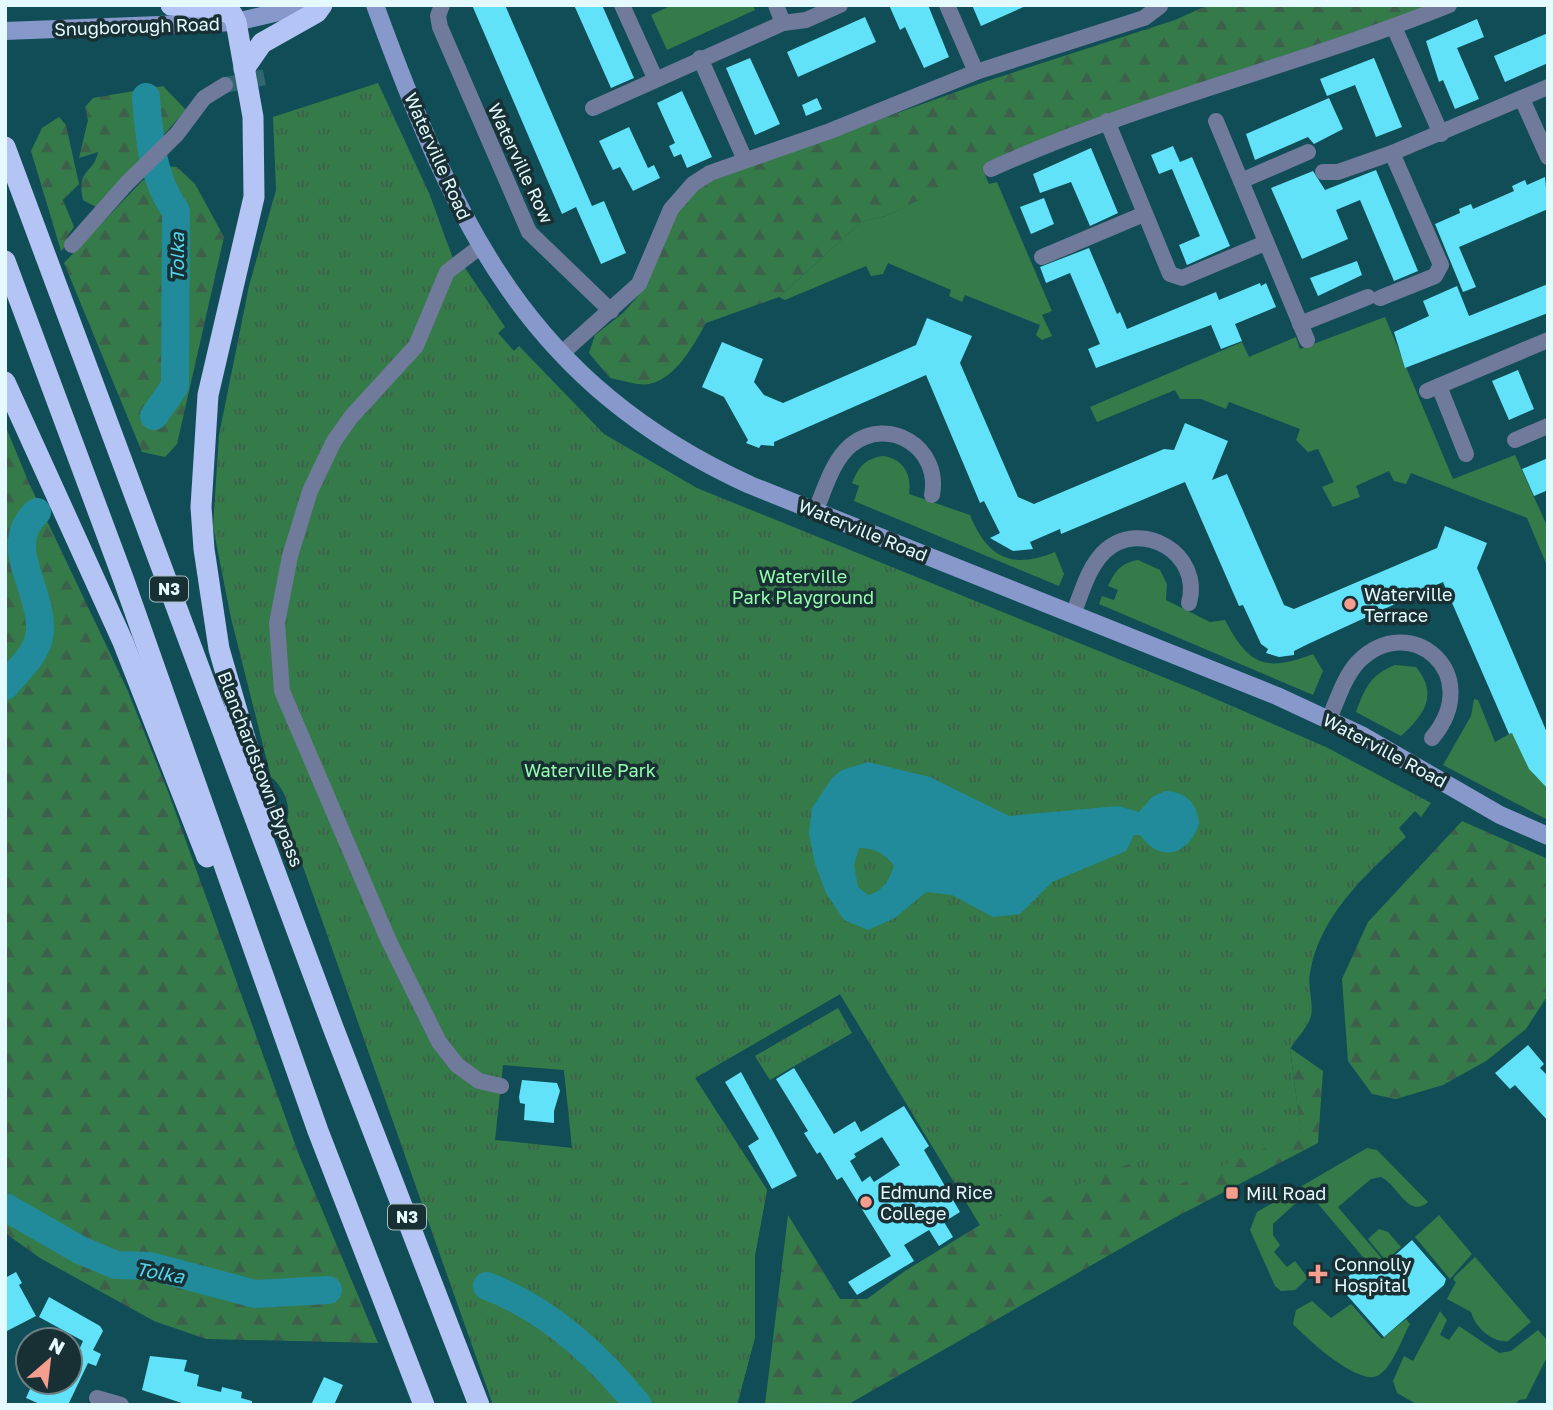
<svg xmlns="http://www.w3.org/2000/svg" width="1553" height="1410" font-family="'Golos Text',sans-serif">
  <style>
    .green { fill: #357a49 }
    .forest { fill: url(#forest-firs) }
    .park { fill: url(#park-tufts); fill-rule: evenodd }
    .water { fill: #228b9b; fill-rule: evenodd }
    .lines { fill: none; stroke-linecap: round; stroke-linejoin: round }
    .river { stroke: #228b9b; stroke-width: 28 }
    .building { fill: #62e2f8; fill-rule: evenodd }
    .street-tunnel { stroke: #31676f; stroke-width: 16; stroke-dasharray: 16 8; stroke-linecap: butt }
    .street { stroke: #707a9b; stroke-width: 16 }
    .secondary { stroke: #8798cb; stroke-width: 18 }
    .highway { stroke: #b4c4f4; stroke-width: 21 }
    .poi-dot { fill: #f59d8e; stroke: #182f33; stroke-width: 2.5 }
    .labels { text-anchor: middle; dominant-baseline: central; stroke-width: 7; stroke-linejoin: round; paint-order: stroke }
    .shield { fill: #182f33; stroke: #a7bdc1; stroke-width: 2 }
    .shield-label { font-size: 16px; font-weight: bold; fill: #e4fafe }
    .street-label { font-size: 18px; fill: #e4fafe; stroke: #182f33 }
    .park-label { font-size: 18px; fill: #95fdae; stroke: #182f33 }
    .poi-label { font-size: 18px; fill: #e4fafe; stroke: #182f33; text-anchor: start }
    .water-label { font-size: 19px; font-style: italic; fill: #53d7ec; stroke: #182f33 }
  </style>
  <defs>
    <pattern id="forest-firs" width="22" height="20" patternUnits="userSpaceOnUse" patternTransform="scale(1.75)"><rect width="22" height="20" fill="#357a49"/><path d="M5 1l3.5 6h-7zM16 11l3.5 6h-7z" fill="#3d604b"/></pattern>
    <pattern id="park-tufts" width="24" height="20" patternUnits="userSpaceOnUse" patternTransform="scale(1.75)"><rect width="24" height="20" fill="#357a49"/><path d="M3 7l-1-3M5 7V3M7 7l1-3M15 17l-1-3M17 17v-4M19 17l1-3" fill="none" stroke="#3d604b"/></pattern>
  </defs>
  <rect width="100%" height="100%" fill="#114d56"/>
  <g class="green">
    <path d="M672,5H753L755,10L667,50L651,15Z"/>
    <path d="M982,168L989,184L997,182L1052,311L1042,315L1052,336L1042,340L1036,335L1040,325L965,295L962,302L949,296L951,290L888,263L883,274L871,276L866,266L785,300L779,297L861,222L886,216Z"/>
    <path d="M1385,317L1453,479L1515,455L1548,528V568L1527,518L1411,473L1406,484L1394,481L1389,471L1356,486L1360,497L1333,507L1322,487L1334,482L1318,449L1308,452L1296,440L1300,429L1229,402L1226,409L1201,399H1180L1175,390L1097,422L1090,407L1242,342L1249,357L1296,337L1300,349Z"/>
    <path d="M883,456C904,459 912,475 909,494L970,515C987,557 1011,570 1055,552L1064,574L1059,586L854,501L859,486L852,483C859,467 864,459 883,456Z"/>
    <path d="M1138,560L1160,570L1167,584L1166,600L1210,622L1225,620C1249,666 1266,672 1313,654L1323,671L1313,695L1099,604L1102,596L1114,600L1118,590L1108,586C1115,571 1121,563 1138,560Z"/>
    <path d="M1395,665L1416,667C1439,695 1424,715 1401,736L1356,712C1364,689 1371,674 1395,665Z"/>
    <path d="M1474,699L1478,700L1495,742L1518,729C1520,753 1527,775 1548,785V820L1443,765L1471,716Z"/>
    <path d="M1367,1148L1377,1150L1428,1202C1408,1219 1398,1185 1381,1177L1371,1179L1338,1207L1389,1267L1379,1276L1308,1192L1273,1224V1235L1280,1245L1274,1252L1287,1267L1295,1261L1308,1278L1295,1290L1281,1291L1275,1286L1250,1230L1257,1212Z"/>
    <path d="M1439,1215L1472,1254L1450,1279L1415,1237Z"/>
    <path d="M1379,1229L1388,1232L1401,1247L1386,1261L1368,1239Z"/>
    <path d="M1475,1257L1531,1322L1508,1341C1492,1343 1475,1327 1471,1312L1447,1299L1456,1282L1453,1280L1455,1276Z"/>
    <path d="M1312,1301L1331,1318L1351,1304L1382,1339L1406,1319L1410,1324C1402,1338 1393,1366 1379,1375C1360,1388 1306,1338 1293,1324L1296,1310Z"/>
    <path d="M1440,1311L1447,1320L1440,1335L1449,1340L1459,1326L1499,1353L1511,1351L1538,1330L1548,1341V1355L1526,1399L1519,1400L1515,1405H1418L1397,1393L1393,1381L1404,1356L1413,1361Z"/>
  </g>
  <g class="forest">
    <path d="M1208,5H1433L1048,137L886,216L861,222L779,297L706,323C694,344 676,379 649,384C638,386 621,380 610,378L589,353L595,335L623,313L647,286L672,217L705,182L984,82L1175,20Z"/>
    <path d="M163,86L186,110L98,208L83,200C76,168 94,174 98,152L79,158L88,120L85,107L93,98Z"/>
    <path d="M59,117L66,125L79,184L63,200L74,227L67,237L69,243L61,251L31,151L42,128Z"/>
    <path d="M164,166L177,167L195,184L224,237L177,444L165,457L142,452L64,263L142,181Z"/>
    <path d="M5,425L29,483L127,689L169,794L299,1155L378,1343L206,1339L154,1321L40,1258L5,1233Z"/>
    <path d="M1462,821L1548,859V995L1526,1029L1486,1061L1443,1085L1396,1099L1372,1094L1348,1061L1342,979L1368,922Z"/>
    <path d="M819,981L1280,1025L1301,1134L1290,1048L1323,1071L1318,1143L1174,1218L847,1405H765L788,1215L840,1299H867L905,1271L980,1225L840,994L695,1078L767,1190L755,1255V1337L737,1405L572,1148L564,1070Z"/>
  </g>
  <g class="park">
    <path d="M378,83L429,193L455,264L463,265L505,327L498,333L514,351L519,346L604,434L697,488L1195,690L1326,747L1431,803L1421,817L1415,811L1399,828L1406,837C1366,874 1319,916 1310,973C1307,986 1314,1003 1311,1016C1308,1027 1296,1039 1290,1049L1301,1133L1156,1194L1131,1163L980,1225L840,994L695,1078L767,1190L755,1255V1337L737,1405H493L287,821C292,807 283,786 271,777L231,618L213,527L219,435L249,286L276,190L273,117ZM503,1065L564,1070L573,1148L495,1140Z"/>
    <path d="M838,1008L852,1033L770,1080L755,1056Z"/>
  </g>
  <path class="water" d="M868,762L930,777L1009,816L1118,806L1139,812L1152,797L1165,791C1185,792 1198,803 1199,823C1189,855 1161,864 1140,835H1134L1126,851L1052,882L1020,914L993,917L952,895L926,892L895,918L868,930L844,920L826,893L815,864L809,833L812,808L832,778L842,770ZM859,848C874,848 886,854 894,866C889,880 884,891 868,895L858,887L854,865Z"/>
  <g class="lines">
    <g class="river">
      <path d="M146,97C149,135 152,179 176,211L175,386L154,416"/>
      <path d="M5,686C18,670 38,654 40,632C43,590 0,545 37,512"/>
      <path d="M5,1207L80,1250L116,1265L150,1266L255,1294L328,1290"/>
      <path d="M487,1286C547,1309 597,1354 638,1405"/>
    </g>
  </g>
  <g class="building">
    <path d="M472,5H505L592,206L604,201L626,253L601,264L576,207L562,214Z"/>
    <path d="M574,5H602L634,78L611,88Z"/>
    <path d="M889,5H928L949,57L924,68L905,27L900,30Z"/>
    <path d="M972,5H1028L981,26Z"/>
    <path d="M865,17L876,42L798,77L787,52Z"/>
    <path d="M1477,19L1484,37L1457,48L1479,99L1455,109L1443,80L1439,82L1426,41Z"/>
    <path d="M1548,33V63L1505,82L1494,56Z"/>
    <path d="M750,58L780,124L755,135L726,68Z"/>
    <path d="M1374,58L1402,127L1376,137L1355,85L1327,96L1320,79Z"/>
    <path d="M682,91L712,157L687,168L681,154L674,157L669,146L675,143L657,103Z"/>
    <path d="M817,98L822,109L806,116L802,105Z"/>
    <path d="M1329,98L1343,129L1314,144L1308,137L1255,160L1246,134Z"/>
    <path d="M629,127L648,168L654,165L660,178L633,191L620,167L613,170L599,141Z"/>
    <path d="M1173,146L1180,162L1192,157L1230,246L1187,265L1179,245L1200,236L1172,169L1159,174L1151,155Z"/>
    <path d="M1091,148L1118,213L1090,226L1071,182L1040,193L1033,174Z"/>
    <path d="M1376,170L1418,271L1394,281L1360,200L1336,210L1348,239L1302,259L1271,188L1313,171L1325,190Z"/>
    <path d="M1545,177L1548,209L1459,247L1476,287L1463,292L1435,224L1460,213L1459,209L1471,204L1473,209L1514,191L1512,186L1525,180L1527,185Z"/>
    <path d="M1044,198L1054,224L1031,234L1020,207Z"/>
    <path d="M1089,248L1117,314L1120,312L1127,329L1216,292L1219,300L1260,283L1261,286L1266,283L1276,307L1235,324L1242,341L1221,349L1211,325L1096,368L1088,349L1100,344L1070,273L1046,283L1040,267Z"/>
    <path d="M1357,261L1362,275L1318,296L1310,278Z"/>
    <path d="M1548,284V313L1405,368L1394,332L1429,316L1423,301L1457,286L1469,316Z"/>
    <path d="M927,318L972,336L960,363L1018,497L1034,504L1164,449L1174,450L1185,423L1228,441L1212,480L1227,474L1284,605L1294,609L1437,548L1445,526L1487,543L1477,568L1548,735V789L1529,769L1512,733L1509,734L1443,582L1308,644L1294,651V655L1279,657L1266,653L1268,649L1261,644L1243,605L1239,606L1185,482L1061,534L1060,529L1030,542L1033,549L1013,551L990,538L1000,533L984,501L980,503L926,375L774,442V446L761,445L759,448L746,443L748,440L724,397L702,387L722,342L763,359L754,382L764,395L783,403L916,345Z"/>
    <path d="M1518,370L1534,409L1509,420L1492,381Z"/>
    <path d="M1548,458V490L1534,496L1522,469Z"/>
    <path d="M1528,1045L1544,1064L1540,1068L1548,1076V1121L1515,1085L1510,1089L1495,1073Z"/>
    <path d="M794,1068L834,1134L855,1121L861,1132L904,1106L929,1146L924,1150L960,1212L944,1222L953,1237L939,1246L929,1230L904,1245L914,1261L857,1295L848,1282L891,1256L842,1177L837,1180L820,1152L817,1154L804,1133L808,1131L776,1079ZM882,1137L900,1165L874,1182L870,1176L862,1182L850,1161L856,1157L854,1154Z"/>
    <path d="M741,1072L797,1176L772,1189L748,1146L759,1139L725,1082Z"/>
    <path d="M522,1080L557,1083L560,1091L554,1111V1123L524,1120L525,1104L520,1103L519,1097Z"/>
    <path d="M1412,1240L1446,1279L1444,1285L1384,1337L1338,1285L1365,1262L1375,1273Z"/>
    <path d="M16,1272L22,1283L19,1285L36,1316L5,1332V1278Z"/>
    <path d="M49,1297L100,1326L103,1331L93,1350L101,1354L96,1366L88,1363L68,1405H42L26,1398L33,1382H70V1370L83,1341L39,1317Z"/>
    <path d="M150,1356L187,1360L184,1371L199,1375L197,1386L221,1392L222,1387L242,1392L241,1398L252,1401V1405H188L142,1390Z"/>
    <path d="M324,1377L343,1385L334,1405H311Z"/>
  </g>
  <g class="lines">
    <path class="street-tunnel" d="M225,85L266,77"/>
    <g class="street">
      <path d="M442,5L438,16L440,27L529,232L611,311"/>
      <path d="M622,5L655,78"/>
      <path d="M776,5L783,23"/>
      <path d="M947,5L976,72"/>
      <path d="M1394,27L1441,134"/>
      <path d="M700,58L745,160"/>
      <path d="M1522,99L1548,157"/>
      <path d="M593,108L783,23L806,20L840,5"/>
      <path d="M1107,121L1170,274L1182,278L1265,243"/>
      <path d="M1216,121L1307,340"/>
      <path d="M991,169C1139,102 1298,66 1449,5"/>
      <path d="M1323,172H1338L1392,153L1548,87"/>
      <path d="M1241,181L1308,152"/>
      <path d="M72,245L127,183L177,134L204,98L225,85"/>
      <path d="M481,246L447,272L416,346L351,417L334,441L310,491L290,556L277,623L282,691L388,939L439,1042L457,1065L479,1081L501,1086"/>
      <path d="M1042,257L1144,214"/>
      <path d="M1380,298L1435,276L1441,265L1392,153"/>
      <path d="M1300,324L1368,297"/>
      <path d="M561,354L639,284L671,209L693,184L710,173L830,131L976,72L1144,18L1160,6"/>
      <path d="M1439,386L1466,454"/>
      <path d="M1427,391L1548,340"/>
      <path d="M1515,440L1548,426"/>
      <path d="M815,512C825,489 832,461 851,445C889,415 941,448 932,495"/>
      <path d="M1073,614C1082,593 1087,569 1104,552C1141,517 1203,554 1189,603"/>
      <path d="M1329,719C1337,701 1344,677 1358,662C1410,609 1486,674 1432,738"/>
      <path d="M97,1398L121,1405"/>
    </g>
    <g class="secondary">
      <path d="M375,5C455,224 527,383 750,485L1277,696L1363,736L1500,815L1548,836"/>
      <path d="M5,31L236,22L309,5"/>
    </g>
    <g class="highway">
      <path d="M171,5L214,8L232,14L236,22L253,117L254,197L208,395L201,507L204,549L219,649L271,828"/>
      <path d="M244,69L262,43L317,12L322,5"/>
      <path d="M5,147L334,1030L479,1405"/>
      <path d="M5,261L123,578L318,1131L424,1405"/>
      <path d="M5,382L123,642L207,857"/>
    </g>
  </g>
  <g class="poi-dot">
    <circle cx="1350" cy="604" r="7"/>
    <rect x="1225" y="1186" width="14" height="14" rx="3.5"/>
    <circle cx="866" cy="1202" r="7"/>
    <path d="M1314.5 1263.5h7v7h7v7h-7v7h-7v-7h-7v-7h7z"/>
  </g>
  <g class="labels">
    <g class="shield">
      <rect x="150" y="576.5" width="38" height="25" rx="5"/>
      <rect x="388" y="1204.5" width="38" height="25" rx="5"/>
    </g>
    <g class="shield-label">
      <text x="169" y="589">N3</text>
      <text x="407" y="1217">N3</text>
    </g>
    <g class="street-label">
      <text transform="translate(137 26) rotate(-2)">Snugborough Road</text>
      <text transform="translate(438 156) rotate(66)">Waterville Road</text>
      <text transform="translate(521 163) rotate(65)">Waterville Row</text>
      <text transform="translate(863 530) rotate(22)">Waterville Road</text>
      <text transform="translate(1385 750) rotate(28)">Waterville Road</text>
      <text transform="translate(261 769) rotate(69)">Blanchardstown Bypass</text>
    </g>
    <g class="park-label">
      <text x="803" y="576">Waterville<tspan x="803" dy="21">Park Playground</tspan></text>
      <text x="590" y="770">Waterville Park</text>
    </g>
    <g class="poi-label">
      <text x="1364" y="594">Waterville<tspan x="1364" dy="21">Terrace</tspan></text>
      <text x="880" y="1192">Edmund Rice<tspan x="880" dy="21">College</tspan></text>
      <text x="1246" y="1193">Mill Road</text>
      <text x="1334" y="1264">Connolly<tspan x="1334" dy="21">Hospital</tspan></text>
    </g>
    <g class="water-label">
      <text transform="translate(176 257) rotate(-90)">Tolka</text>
      <text transform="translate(160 1272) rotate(10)">Tolka</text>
    </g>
  </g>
  <rect width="1553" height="1410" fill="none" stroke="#e4fafe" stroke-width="14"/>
  <g transform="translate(49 1361) rotate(28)"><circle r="33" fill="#182f33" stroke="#6a8084" stroke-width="2"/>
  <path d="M0-5L12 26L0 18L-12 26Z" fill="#f59d8e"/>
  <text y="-10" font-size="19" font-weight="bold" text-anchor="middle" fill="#e4fafe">N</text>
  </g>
</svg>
